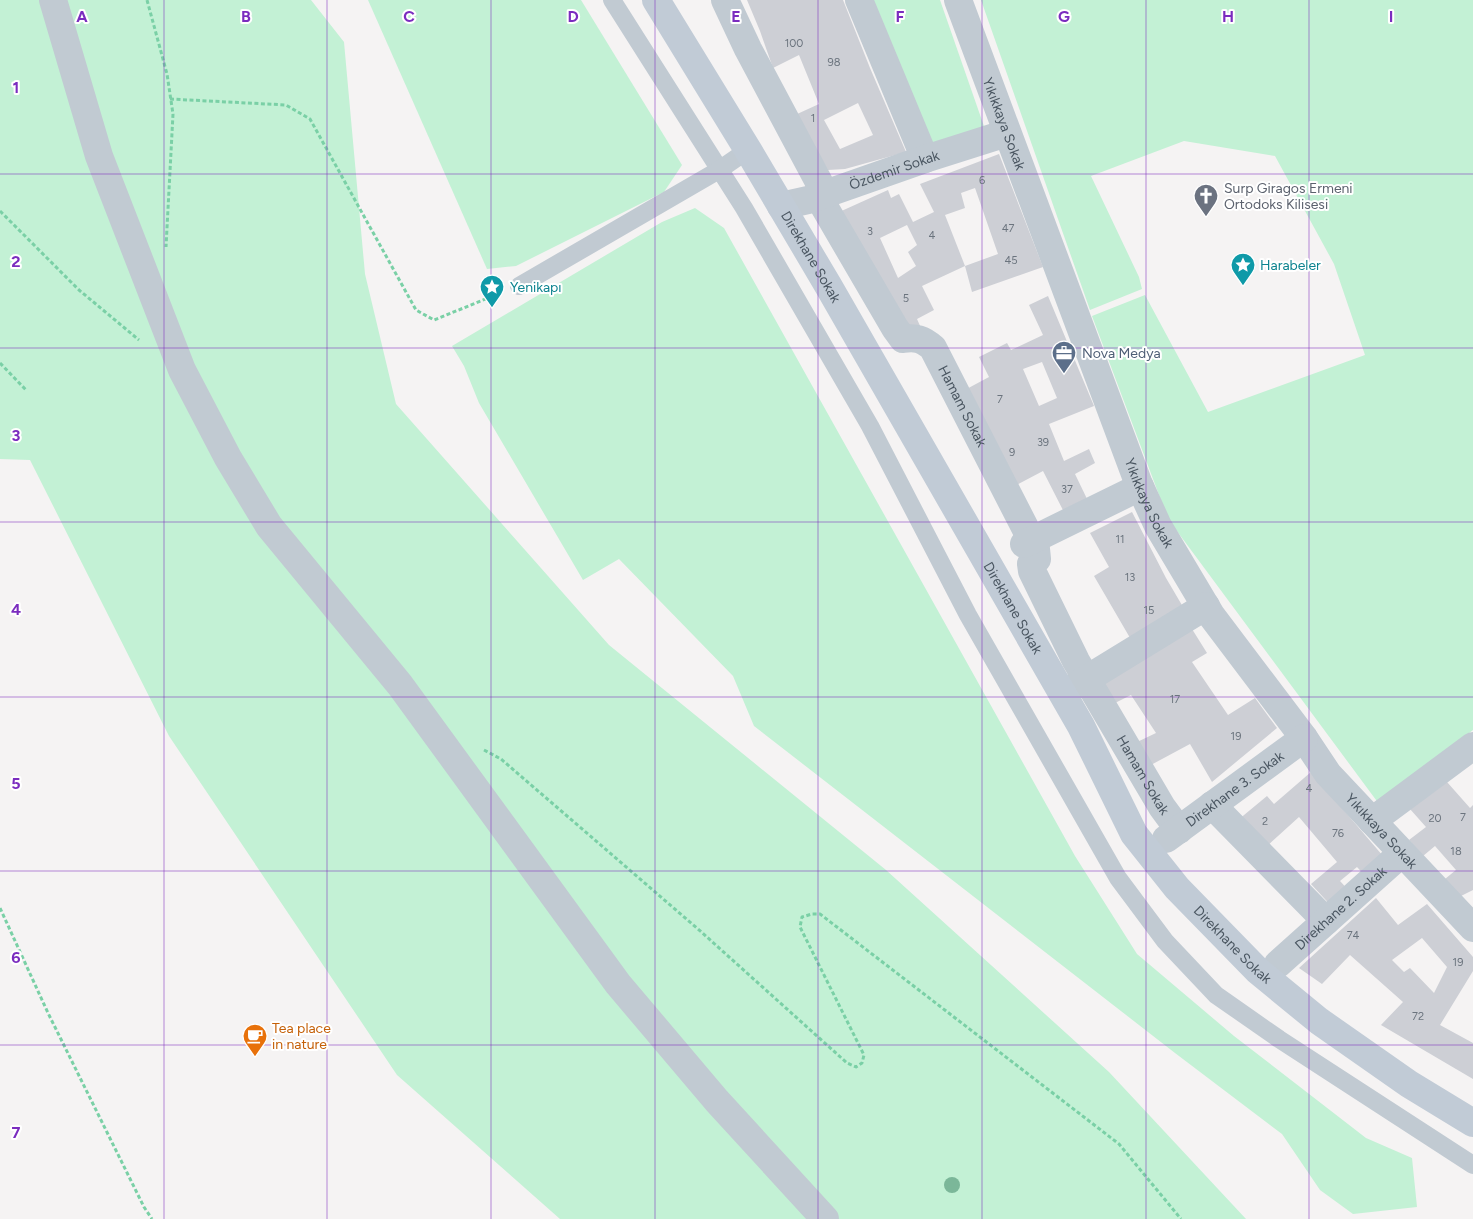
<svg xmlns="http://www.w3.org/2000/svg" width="1473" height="1219" font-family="Figtree,sans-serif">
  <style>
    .green { fill: #c3f1d5 }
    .building { fill: #cdcfd5; fill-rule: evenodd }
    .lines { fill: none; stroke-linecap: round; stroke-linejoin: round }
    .path { stroke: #7ad0a6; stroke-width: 3; stroke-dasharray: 4 2.5; stroke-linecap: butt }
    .lane { stroke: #c1cad2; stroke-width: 18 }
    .street { stroke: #c1cad2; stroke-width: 28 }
    .secondary { stroke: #c1cbd6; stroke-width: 28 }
    .tree { fill: #7bb799 }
    .grid { fill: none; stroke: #7b2cbf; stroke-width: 1; stroke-opacity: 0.55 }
    .labels { text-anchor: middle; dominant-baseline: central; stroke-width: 4; stroke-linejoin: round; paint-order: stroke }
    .number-label { font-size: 11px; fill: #6b747e }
    .street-label { font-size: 14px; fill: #4a5661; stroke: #fff }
    .worship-label { font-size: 14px; fill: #5b616d; stroke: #fff; text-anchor: start }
    .culture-label { font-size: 14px; fill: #0d838f; stroke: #fff; text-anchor: start }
    .service-label { font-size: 14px; fill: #4e5e75; stroke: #fff; text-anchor: start }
    .food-label { font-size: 14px; fill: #c56008; stroke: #fff; text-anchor: start }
    .grid-label { font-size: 16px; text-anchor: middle; font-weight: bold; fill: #7b2cbf; stroke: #fff; stroke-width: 4; stroke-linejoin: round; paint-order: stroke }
  </style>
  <rect width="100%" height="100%" fill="#f5f3f3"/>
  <g class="green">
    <path d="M0,0H311L344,42L365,274L396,404L609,645L886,870L1109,1072L1246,1219H560L397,1075L169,736L30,460L0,459Z"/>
    <path d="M368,0H581L682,165L664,192L516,266L487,269Z"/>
    <path d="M870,0H940L986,132L932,155Z"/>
    <path d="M981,0H1473V730L1379,804L1168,519L1092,316L1145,295L1208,412L1365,355L1334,264L1275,156L1184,141L1091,176L1139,277L1142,289L1090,310Z"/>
    <path d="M695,208L724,228L1075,856L1137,954L1234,1036L1366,1138L1412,1158L1417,1207L1353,1214L1320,1190L1282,1134L1175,1053L754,726L733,676L619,559L583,580L479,403L464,366L452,346L662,222Z"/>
  </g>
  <g class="building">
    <path d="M747,0H843L870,68L906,152L845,169L828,170L795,115L819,104L799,55L773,68L760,31ZM858,103L873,135L840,149L824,120Z"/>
    <path d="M999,154L1043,267L972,292L965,266L922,286L934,310L917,319L921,328L905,334L837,213L888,190L891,198L899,194L913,222L934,212L920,184ZM975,188L998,254L965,266L945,215L965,208L961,193ZM907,225L917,245L908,252L916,266L898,278L880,238Z"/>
    <path d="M1048,296L1094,406L1049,424L1064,461L1089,449L1095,463L1075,474L1089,503L1066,516L1043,471L1009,489L961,392L989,377L979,357L1007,343L1011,350L1043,335L1029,305ZM1042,362L1057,398L1039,406L1023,369Z"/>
    <path d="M1132,512L1166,578L1186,612L1133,643L1094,576L1109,567L1090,533Z"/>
    <path d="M1192,629L1207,653L1192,662L1228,715L1255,698L1277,728L1212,782L1190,744L1149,766L1135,743L1156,733L1131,695L1113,704L1101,685Z"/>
    <path d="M1311,772L1389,863L1369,880L1357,867L1340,881L1353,895L1335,910L1311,884L1337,862L1299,817L1266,847L1238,820L1267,796L1274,804Z"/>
    <path d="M1447,782L1470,808L1473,805V890L1461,896L1445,879L1456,870L1435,846L1423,856L1409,840L1426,827L1410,809Z"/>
    <path d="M1376,898L1398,925L1427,904L1473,957V971L1440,1025L1473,1043V1079L1381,1025L1403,1002L1350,955L1322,984L1299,968ZM1422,938L1447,967L1434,993L1410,968L1404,972L1392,960Z"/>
  </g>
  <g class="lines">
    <g class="path">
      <path d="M147,0L167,74L173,114L166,247"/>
      <path d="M170,99L286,105L310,119L416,310L434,320L498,294"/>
      <path d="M0,211L79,290L139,340"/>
      <path d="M0,363L27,391"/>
      <path d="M484,750L501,759L698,929L847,1063L856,1067L862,1063L864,1055L800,927L802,917L812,914H820L1119,1144L1181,1219"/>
      <path d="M0,908L48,1013L144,1207L152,1219"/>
    </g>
    <g class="lane">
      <path d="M612,0L744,208L870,426L968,615L1118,878L1165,941L1216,995L1279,1039L1473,1165"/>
      <path d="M519,286L719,170L748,150"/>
    </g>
    <g class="street">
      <path d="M53,0L99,156L182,370L228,458L269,526L400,685L618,984L717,1101L825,1219"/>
      <path id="s1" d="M725,0L748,49L821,186L818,196L895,328L903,339C916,337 923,339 933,348L1036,549L1037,559L1031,564L1032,571L1076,661L1162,807L1179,830"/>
      <path d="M859,0L925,159"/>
      <path id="s2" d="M958,0L1138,482L1158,526L1211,615L1304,738L1328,774L1473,928"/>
      <path id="s3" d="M781,206L808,200L925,159L1007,133"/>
      <path d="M1024,544L1140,487"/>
      <path d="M1077,685L1206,606"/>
      <path d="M1212,805L1326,921"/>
      <path d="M1372,821L1473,746"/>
      <path id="s4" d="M1166,839L1304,738"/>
      <path id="s5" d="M1278,964L1402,853"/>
    </g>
    <path class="secondary" id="s6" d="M656,0L748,150L829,287L1081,726L1134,834L1177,888L1258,971L1319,1021L1409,1084L1473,1123"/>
  </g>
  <circle class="tree" cx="952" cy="1185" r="8"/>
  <path class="grid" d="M164,0V1219M327,0V1219M491,0V1219M655,0V1219M818,0V1219M982,0V1219M1146,0V1219M1309,0V1219M0,174H1473M0,348H1473M0,522H1473M0,697H1473M0,871H1473M0,1045H1473"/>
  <defs>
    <symbol id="church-pin" viewBox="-11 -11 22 30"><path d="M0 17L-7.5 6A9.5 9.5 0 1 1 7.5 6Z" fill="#6b7280" stroke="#fff"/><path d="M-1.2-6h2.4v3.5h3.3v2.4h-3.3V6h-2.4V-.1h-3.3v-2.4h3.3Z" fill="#fff"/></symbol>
    <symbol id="sight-pin" viewBox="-11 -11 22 30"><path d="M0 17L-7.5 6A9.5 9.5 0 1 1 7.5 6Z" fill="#0f9aa8" stroke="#fff"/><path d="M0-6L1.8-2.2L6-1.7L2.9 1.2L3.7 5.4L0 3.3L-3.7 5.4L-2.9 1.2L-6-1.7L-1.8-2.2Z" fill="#fff"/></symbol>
    <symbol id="office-pin" viewBox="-11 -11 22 30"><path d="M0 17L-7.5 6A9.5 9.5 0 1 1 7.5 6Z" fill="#5c6f8a" stroke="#fff"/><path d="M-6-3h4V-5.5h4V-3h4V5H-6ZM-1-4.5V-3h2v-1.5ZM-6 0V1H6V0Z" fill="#fff"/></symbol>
    <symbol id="cafe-pin" viewBox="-11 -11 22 30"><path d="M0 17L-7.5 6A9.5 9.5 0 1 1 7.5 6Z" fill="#e8710a" stroke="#fff"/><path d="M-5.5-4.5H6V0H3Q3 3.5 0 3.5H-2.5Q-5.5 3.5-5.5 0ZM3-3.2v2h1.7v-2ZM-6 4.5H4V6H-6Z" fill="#fff"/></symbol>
  </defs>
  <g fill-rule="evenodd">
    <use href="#church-pin" x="1192" y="182" width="28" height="38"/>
    <use href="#sight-pin" x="1229" y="251" width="28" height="38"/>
    <use href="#sight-pin" x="478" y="273" width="28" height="38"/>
    <use href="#office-pin" x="1050" y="339" width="28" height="38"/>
    <use href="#cafe-pin" x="241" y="1022" width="28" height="38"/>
  </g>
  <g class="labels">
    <g class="number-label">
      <text x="794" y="43">100</text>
      <text x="834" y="62">98</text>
      <text x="813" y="118">1</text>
      <text x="982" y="180">6</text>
      <text x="1008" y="228">47</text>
      <text x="870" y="231">3</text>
      <text x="932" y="235">4</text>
      <text x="1011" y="260">45</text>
      <text x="906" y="298">5</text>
      <text x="1000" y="399">7</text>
      <text x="1043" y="442">39</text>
      <text x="1012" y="452">9</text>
      <text x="1067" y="489">37</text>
      <text x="1120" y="539">11</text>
      <text x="1130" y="577">13</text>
      <text x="1149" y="610">15</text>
      <text x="1175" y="699">17</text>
      <text x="1236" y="736">19</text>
      <text x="1309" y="788">4</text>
      <text x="1463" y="817">7</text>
      <text x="1435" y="818">20</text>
      <text x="1265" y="821">2</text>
      <text x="1338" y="833">76</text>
      <text x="1456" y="851">18</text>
      <text x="1353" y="935">74</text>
      <text x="1458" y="962">19</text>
      <text x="1418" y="1016">72</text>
    </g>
    <g class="street-label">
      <text stroke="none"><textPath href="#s2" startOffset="132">Yıkıkkaya Sokak</textPath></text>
      <text stroke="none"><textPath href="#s3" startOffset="119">Özdemir Sokak</textPath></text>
      <text stroke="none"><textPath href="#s6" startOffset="300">Direkhane Sokak</textPath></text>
      <text stroke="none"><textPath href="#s1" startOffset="484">Hamam Sokak</textPath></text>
      <text stroke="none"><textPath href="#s2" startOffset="538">Yıkıkkaya Sokak</textPath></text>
      <text stroke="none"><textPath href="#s6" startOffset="705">Direkhane Sokak</textPath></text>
      <text stroke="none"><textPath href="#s1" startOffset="902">Hamam Sokak</textPath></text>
      <text stroke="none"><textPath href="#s4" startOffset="85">Direkhane 3. Sokak</textPath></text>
      <text stroke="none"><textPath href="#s2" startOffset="942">Yıkıkkaya Sokak</textPath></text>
      <text stroke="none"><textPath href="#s5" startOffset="84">Direkhane 2. Sokak</textPath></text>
      <text stroke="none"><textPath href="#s6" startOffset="1110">Direkhane Sokak</textPath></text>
    </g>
    <g class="worship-label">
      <text x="1224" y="188">Surp Giragos Ermeni<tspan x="1224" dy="16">Ortodoks Kilisesi</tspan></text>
    </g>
    <g class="culture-label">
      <text x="1260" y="265">Harabeler</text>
      <text x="510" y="287">Yenikapı</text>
    </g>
    <g class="service-label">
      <text x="1082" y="353">Nova Medya</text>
    </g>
    <g class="food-label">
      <text x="272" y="1028">Tea place<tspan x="272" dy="16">in nature</tspan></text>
    </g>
  </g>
  <g class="grid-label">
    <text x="82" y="22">A</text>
    <text x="246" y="22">B</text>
    <text x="409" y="22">C</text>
    <text x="573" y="22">D</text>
    <text x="736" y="22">E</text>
    <text x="900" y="22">F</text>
    <text x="1064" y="22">G</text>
    <text x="1228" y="22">H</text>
    <text x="1391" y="22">I</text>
    <text x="16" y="93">1</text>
    <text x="16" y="267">2</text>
    <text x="16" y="441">3</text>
    <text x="16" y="615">4</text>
    <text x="16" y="789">5</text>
    <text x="16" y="963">6</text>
    <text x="16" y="1138">7</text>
  </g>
</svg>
